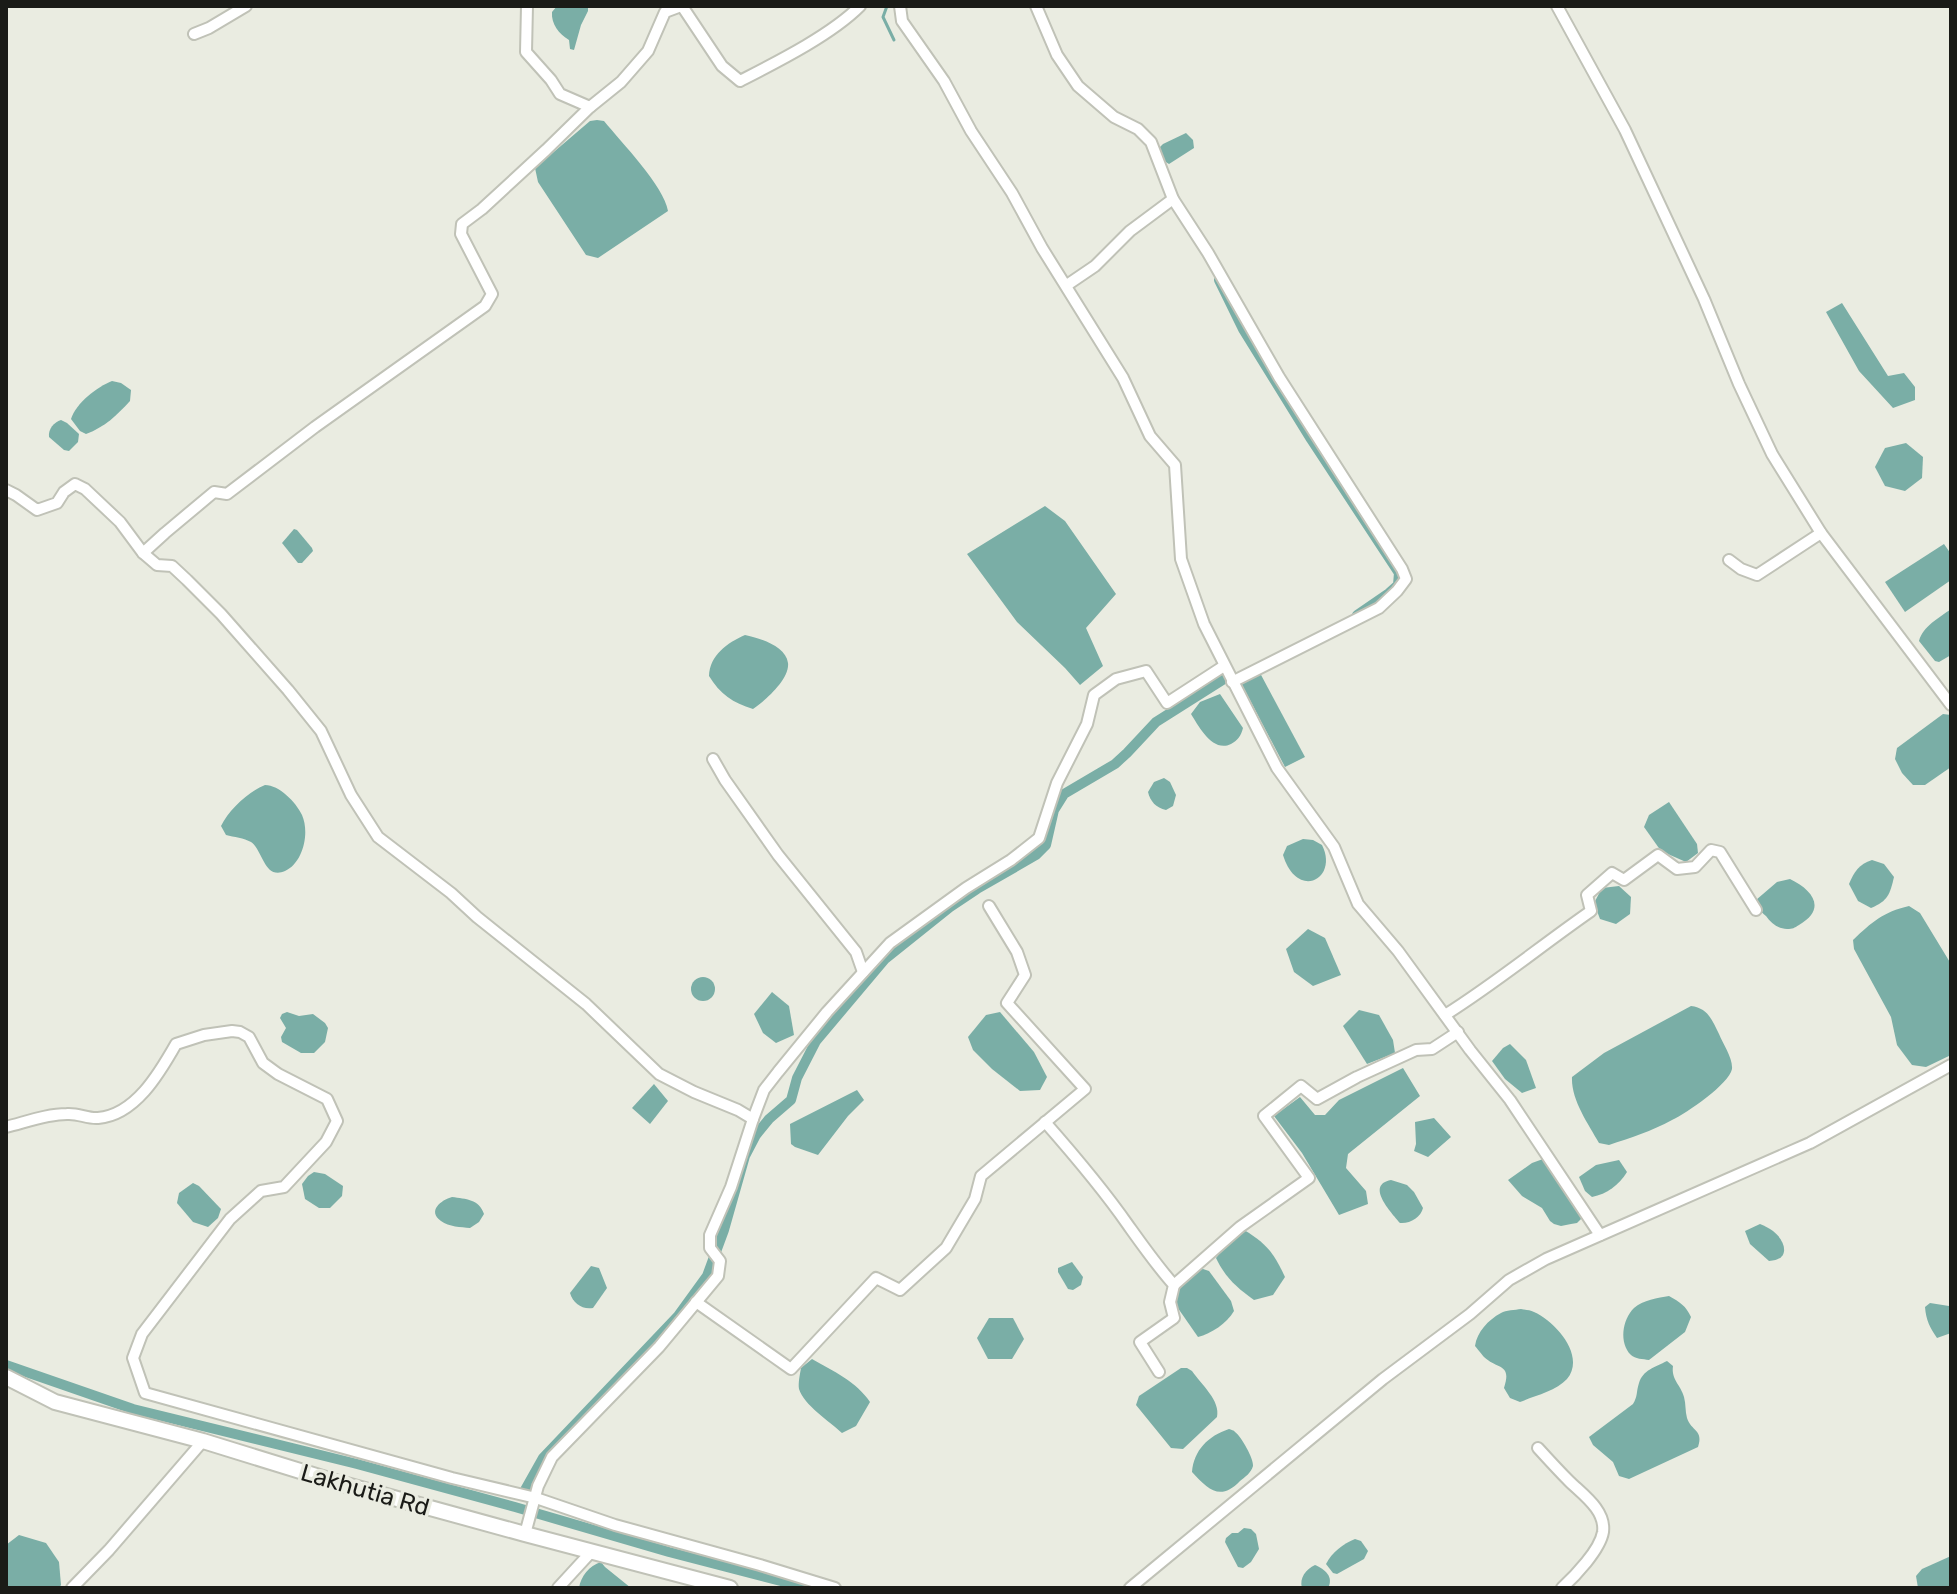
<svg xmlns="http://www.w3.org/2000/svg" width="1957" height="1594" font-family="Rubik,sans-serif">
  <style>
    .water { fill: #7aaea6 }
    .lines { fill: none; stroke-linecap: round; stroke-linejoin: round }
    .stream { stroke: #7aaea6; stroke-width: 3 }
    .canal { stroke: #7aaea6; stroke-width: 10 }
    .minor-casing { stroke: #c0c2b7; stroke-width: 14 }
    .tertiary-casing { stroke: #c0c2b7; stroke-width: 18 }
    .minor { stroke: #fff; stroke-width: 10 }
    .tertiary { stroke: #fff; stroke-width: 14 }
    .labels { text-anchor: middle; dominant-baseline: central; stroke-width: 7; stroke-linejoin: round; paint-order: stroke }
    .street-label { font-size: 24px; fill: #1a1b17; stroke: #eaece1 }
  </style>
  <rect width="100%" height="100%" fill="#eaece1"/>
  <g class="water">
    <path d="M557,6H588V11L581,25L574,50L570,49L569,40C559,34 551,24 552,12Z"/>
    <path d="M597,120L604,121C621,142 664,186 668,211L598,258L586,255L538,182L535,168L590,121Z"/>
    <path d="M1186,133L1193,140L1194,148L1169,164L1161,159L1158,149L1163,144Z"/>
    <path d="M1842,303L1888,376L1904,373L1915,387V400L1893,408L1859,371L1826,312Z"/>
    <path d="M112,381L121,383L131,390L130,401C117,415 105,427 86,434L80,431L71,419C76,403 97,387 112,381Z"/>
    <path d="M61,420L67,423L79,434L78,442L69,451L64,450L49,437C48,429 54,422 61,420Z"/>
    <path d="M1906,443L1923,457L1922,478L1905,491L1885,486L1875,467L1885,448Z"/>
    <path d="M1045,506L1065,521L1116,594L1086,628L1103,666L1080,685L1065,668L1017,622L967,554Z"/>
    <path d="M294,529L297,530L312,548L313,551L302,563H298L282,543Z"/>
    <path d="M1944,544L1951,554V580L1905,612L1885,582Z"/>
    <path d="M1951,609V655L1939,662L1935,661L1919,641C1923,626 1939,618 1951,609Z"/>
    <path d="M745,635C759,638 786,646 788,663C790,679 765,701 753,709C733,703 720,694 709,676C710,655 727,643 745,635Z"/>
    <path d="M1260,673L1305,757L1285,767L1241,683Z"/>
    <path d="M1220,694L1243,728C1241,736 1238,740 1231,744C1213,753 1199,727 1191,714L1200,702Z"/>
    <path d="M1943,714L1951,715V767L1925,785H1913L1902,773L1895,759L1897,748Z"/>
    <path d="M1164,778L1170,782L1176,795L1173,806L1166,810C1156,808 1150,801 1148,792L1154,782Z"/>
    <path d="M265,785C279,785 296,802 302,815C310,833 303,863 285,871C264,880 263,850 251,842C244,838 234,837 226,835L221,826C229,810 248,792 265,785Z"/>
    <path d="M1669,802L1697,844L1698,853L1686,862L1661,851L1644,827L1649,815Z"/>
    <path d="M1303,839L1313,840L1322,845C1339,879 1297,901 1283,855L1287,846Z"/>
    <path d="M1872,860L1884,864L1894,877C1890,894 1888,901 1871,908L1858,901L1849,884C1854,872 1859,864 1872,860Z"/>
    <path d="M1790,879C1813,890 1827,909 1799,925C1794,928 1793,929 1787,929C1778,929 1771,923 1766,916C1760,911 1757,908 1756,900L1777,882Z"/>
    <path d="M1619,886L1631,897L1630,914L1616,924L1600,919L1594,903L1602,888Z"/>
    <path d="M1909,906L1920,913L1951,964V1055L1926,1067L1912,1065L1897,1045L1891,1017L1854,949L1853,940C1872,922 1883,912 1909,906Z"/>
    <path d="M1308,929L1325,938L1341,975L1313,986L1294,972L1286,949Z"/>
    <circle cx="703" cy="989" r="12"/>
    <path d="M772,992L789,1006L794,1035L776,1043L763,1033L754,1014Z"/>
    <path d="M1691,1006C1708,1008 1712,1020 1719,1034C1723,1044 1733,1058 1732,1069C1729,1084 1687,1113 1672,1120C1652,1131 1630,1138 1609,1145L1599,1143C1588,1123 1571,1100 1572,1077L1604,1053Z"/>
    <path d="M1359,1010L1379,1015L1393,1040L1395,1053L1367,1064L1343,1026Z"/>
    <path d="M287,1012L299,1016L313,1014L325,1023L328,1028L325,1042L314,1053H301L282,1042L281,1037L286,1028L280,1018L282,1014Z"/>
    <path d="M1000,1012L1034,1052L1047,1077L1040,1090L1020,1091L992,1069L973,1050L968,1037L986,1015Z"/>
    <path d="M1510,1044L1526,1060L1536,1088L1522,1093L1505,1079L1492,1061L1503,1048Z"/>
    <path d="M1403,1068L1420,1096L1348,1154L1346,1168L1366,1191L1368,1204L1339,1215L1302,1153L1274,1116L1300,1097L1315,1115H1325L1339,1100Z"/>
    <path d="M654,1084L668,1101L650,1124L632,1108Z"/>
    <path d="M857,1090L864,1100L848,1116L818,1155L795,1147L791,1144L790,1124Z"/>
    <path d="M1434,1118L1451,1137L1428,1157L1414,1151L1416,1144L1415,1122Z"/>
    <path d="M1543,1159L1579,1210L1581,1219L1577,1223L1571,1224L1561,1226L1554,1224L1550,1221L1542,1208L1522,1196L1508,1180L1532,1163Z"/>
    <path d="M1619,1160L1627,1172C1619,1185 1607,1194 1592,1197L1585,1191L1579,1177L1596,1165Z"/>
    <path d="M314,1172L325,1174L343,1186L342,1196L330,1208H319L305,1199L302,1184L308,1176Z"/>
    <path d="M1391,1180L1407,1185L1414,1192L1423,1208C1421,1217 1410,1224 1400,1223C1391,1212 1365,1185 1391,1180Z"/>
    <path d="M193,1183L199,1186L221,1209L218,1218L208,1227L193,1222L177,1203L179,1193Z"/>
    <path d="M452,1197C466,1199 479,1199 484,1214L479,1222L470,1228C461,1227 449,1227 441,1221C427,1211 441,1200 452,1197Z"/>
    <path d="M1760,1224C1765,1226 1769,1228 1773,1231C1786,1241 1791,1260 1769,1261L1750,1244L1745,1231Z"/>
    <path d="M1244,1230C1266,1243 1274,1253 1285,1277L1273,1295L1254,1300C1237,1288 1225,1277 1216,1258L1230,1240Z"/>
    <path d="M1072,1262L1083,1277L1081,1285L1073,1290L1068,1289L1058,1272V1268Z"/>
    <path d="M591,1266L599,1268L607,1288L593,1308C582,1310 573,1303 570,1293Z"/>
    <path d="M1203,1269L1209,1271L1231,1301L1234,1311C1227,1323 1211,1334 1198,1337L1173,1301L1174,1289L1197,1270Z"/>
    <path d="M1669,1296C1680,1302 1686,1306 1691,1317L1685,1332L1649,1360C1643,1359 1635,1359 1631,1355C1619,1343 1622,1320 1634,1308C1643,1300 1658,1298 1669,1296Z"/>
    <path d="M1930,1303L1949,1306L1951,1305V1333L1937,1338C1930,1328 1926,1320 1925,1307Z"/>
    <path d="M1521,1309C1526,1310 1530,1310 1534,1312C1556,1322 1586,1356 1567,1379C1556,1391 1534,1396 1520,1402L1510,1398L1504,1388C1512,1363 1498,1370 1484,1357C1483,1356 1476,1347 1475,1346C1477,1332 1488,1320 1501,1313C1506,1310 1515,1310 1521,1309Z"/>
    <path d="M989,1318H1013L1024,1339L1012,1359H988L977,1338Z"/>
    <path d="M812,1359C833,1371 857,1382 870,1402L856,1426L842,1433C829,1421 804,1405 799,1389C798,1383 800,1374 801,1368Z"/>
    <path d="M1667,1361L1673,1366C1671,1380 1681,1385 1684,1397C1686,1404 1685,1411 1687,1418C1691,1431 1704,1430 1698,1447L1629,1479L1619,1476L1613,1462L1593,1445L1589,1437L1633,1404C1638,1396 1636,1392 1639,1383C1643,1370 1655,1367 1667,1361Z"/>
    <path d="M1181,1368H1187L1192,1371C1201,1384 1221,1401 1217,1417L1183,1449L1171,1448L1136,1405L1139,1396Z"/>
    <path d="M1229,1429C1231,1430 1234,1430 1235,1432C1241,1436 1254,1459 1253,1466C1251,1473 1245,1477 1240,1481C1220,1502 1208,1489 1192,1472C1194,1450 1208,1436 1229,1429Z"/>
    <path d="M1244,1528L1251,1529L1256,1534L1259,1549L1251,1562L1243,1568L1238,1567L1225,1542L1226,1538L1232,1533H1238Z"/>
    <path d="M19,1535L46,1543L59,1562L61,1585L59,1588H6V1545Z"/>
    <path d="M1355,1539L1361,1541L1368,1551L1364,1559L1337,1574L1333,1573L1326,1564C1332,1552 1343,1544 1355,1539Z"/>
    <path d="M1951,1556V1588H1918L1916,1576L1922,1569Z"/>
    <path d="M601,1562L605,1567L631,1588H579C581,1576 589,1566 601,1562Z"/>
    <path d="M1315,1565C1325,1569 1334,1577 1328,1588H1302C1299,1578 1306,1569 1315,1565Z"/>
  </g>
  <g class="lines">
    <path class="stream" d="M887,6L883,17L894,40"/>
    <g class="canal">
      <path d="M1219,280L1243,329L1311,439L1399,573L1398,585L1389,593L1357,615"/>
      <path d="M6,1365L133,1409L357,1464L515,1507L669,1552L808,1588"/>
      <path d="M525,1490L543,1458L678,1316L707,1276L724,1230L745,1156L756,1135L769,1119L791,1100L797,1078L816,1041L885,959L950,907L977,889L1036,855L1046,845L1054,810L1064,794L1115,764L1127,753L1156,722L1224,679"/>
    </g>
    <defs>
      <g id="minor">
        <path d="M527,6L526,52L551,80L560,94L590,107"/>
        <path d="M682,6L722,66L740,81C777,62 831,35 860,6"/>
        <path d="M900,6L902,21L944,81L971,131L1012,193L1042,248L1123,378L1150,436L1175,465L1181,559L1204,624L1277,768L1334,847L1358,904L1398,951L1470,1050L1510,1100L1600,1235"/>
        <path d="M1036,6L1057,55L1078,86L1114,117L1138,129L1151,142L1173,199L1208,253L1279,377L1402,569L1406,579L1397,591L1379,608L1232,682"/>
        <path d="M1557,6L1625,130L1704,299L1739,384L1772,454L1821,533L1951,705"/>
        <path d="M194,34L209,28L246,6"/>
        <path d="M1067,285L1095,266L1130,231L1173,199"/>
        <path d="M6,490L16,495L37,510L57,503L64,492L75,484L85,489L120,522L143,553L157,565L172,566L187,580L221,614L288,690L321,731L351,795L378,837L451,893L477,917L586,1004L659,1074L694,1092L738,1110L753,1119L731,1187L710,1235V1248L720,1261L718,1276L659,1347L552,1457L538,1486L525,1534"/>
        <path d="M143,553L165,533L214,492L227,494L315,427L485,306L492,294L461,234L462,224L482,209L546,150L590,107L621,82L648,51L665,12L681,6"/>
        <path d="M1729,560L1741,569L1757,575L1821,533"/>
        <path d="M713,759L725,780L778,855L856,952L863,972"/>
        <path d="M1445,1015C1496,983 1542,945 1591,911L1587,895L1612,873L1624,880L1658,855L1677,869L1695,867L1711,850L1720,852L1756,910"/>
        <path d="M753,1119L764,1090L778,1072L827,1012L890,943L966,888L1011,860L1039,838L1057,783L1087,724L1094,695L1116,679L1146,671L1167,703L1224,666"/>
        <path d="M1045,1122C1074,1155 1103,1189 1128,1225C1143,1246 1157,1266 1174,1285L1170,1302L1174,1318L1140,1342L1159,1372"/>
        <path d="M6,1127C26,1122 47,1114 67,1114C78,1113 88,1119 98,1118C135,1115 159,1074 176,1044L204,1035L232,1031L240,1032L249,1037L263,1063L278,1074L327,1099L337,1121L326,1142L284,1187L261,1191L230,1219L142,1334L133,1358L145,1393L452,1478L536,1498L615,1525L760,1565L835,1588"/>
        <path d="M1174,1285L1240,1227L1309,1178L1264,1116L1301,1086L1317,1099L1357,1077L1416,1050L1432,1049L1458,1032"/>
        <path d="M696,1302L791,1369L876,1278L900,1290L946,1248L975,1199L981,1176L1085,1089L1007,1003L1025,975L1017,952L989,906"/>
        <path d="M1538,1448C1548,1459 1558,1470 1569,1481C1582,1494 1606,1510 1603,1532C1600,1550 1575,1576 1562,1588"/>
        <path d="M72,1588L109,1550L203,1441"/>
        <path d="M558,1588L592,1551"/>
        <path d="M1130,1588L1383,1379L1470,1314L1509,1280L1546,1259L1810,1143L1951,1065"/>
      </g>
      <path id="tertiary" d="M6,1377L55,1402L203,1441L339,1483L525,1534L730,1588"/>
    </defs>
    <use href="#minor" class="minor-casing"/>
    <use href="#tertiary" class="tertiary-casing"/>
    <use href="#minor" class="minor"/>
    <use href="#tertiary" class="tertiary"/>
  </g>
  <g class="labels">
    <g class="street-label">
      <text transform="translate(365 1490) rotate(16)">Lakhutia Rd</text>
    </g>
  </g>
  <rect width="1957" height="1594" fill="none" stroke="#1a1b17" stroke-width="16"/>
</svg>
